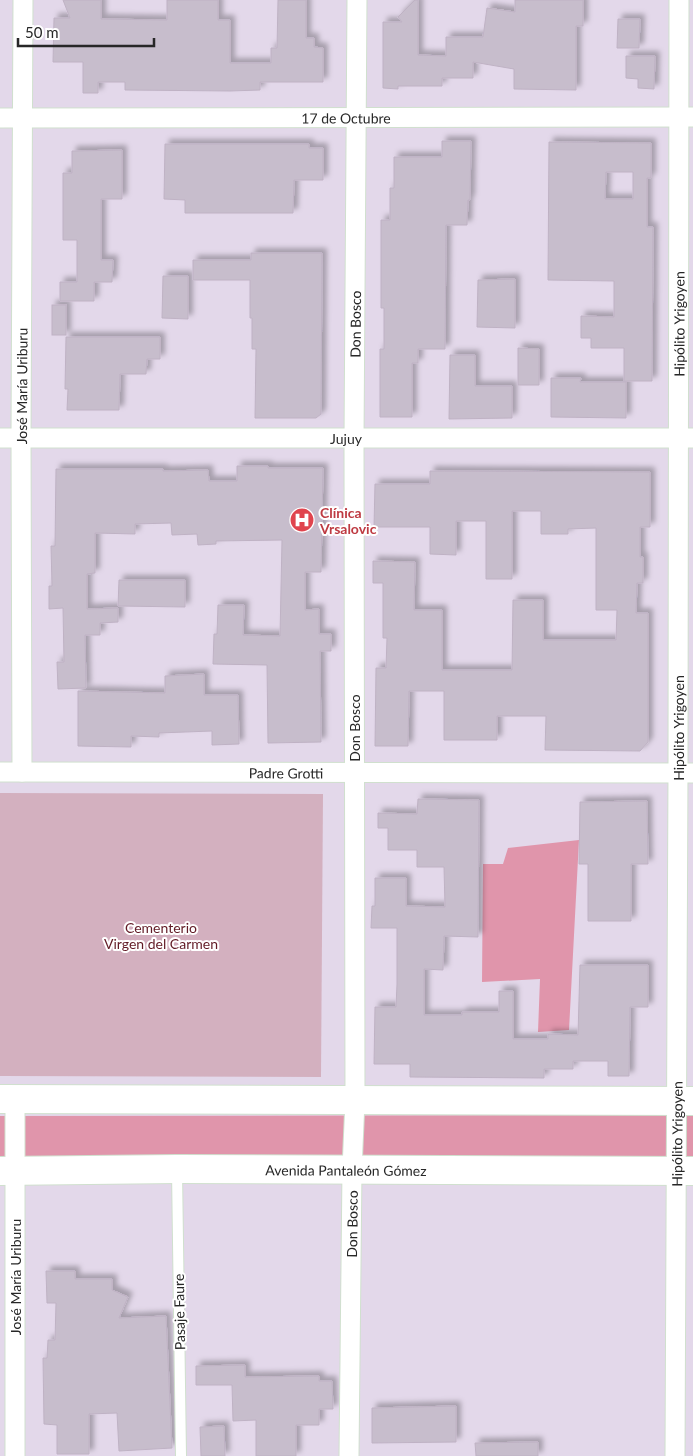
<svg xmlns="http://www.w3.org/2000/svg" width="693" height="1456" font-family="Lato,sans-serif">
  <style>
    .green { fill: #e095ab }
    .cemetery { fill: #d3b0bf }
    .building { fill: #c7bdcc; stroke: #bfb2c4; fill-rule: evenodd; filter: url(#shadow) }
    .lines { fill: none; stroke-linecap: round; stroke-linejoin: round }
    .lane-casing { stroke: #d0e0ce; stroke-width: 12 }
    .street-casing { stroke: #d0e0ce; stroke-width: 21 }
    .secondary-casing { stroke: #d0e0ce; stroke-width: 30 }
    .lane { stroke: #fff; stroke-width: 10 }
    .street { stroke: #fff; stroke-width: 19 }
    .secondary { stroke: #fff; stroke-width: 28 }
    .labels { text-anchor: middle; dominant-baseline: central; stroke-width: 4; stroke-linejoin: round; paint-order: stroke }
    .street-label { font-size: 14px; fill: #272727; stroke: #fff }
    .health-label { font-size: 14px; font-weight: bold; fill: #be3a42; stroke: #fff; text-anchor: start }
    .park-label { font-size: 14px; fill: #611a25; stroke: #fff }
  </style>
  <defs>
    <filter id="shadow"><feDropShadow dx="4.5" dy="-4.5" stdDeviation="2.5" flood-color="#0004"/></filter>
  </defs>
  <rect width="100%" height="100%" fill="#e3d8ea"/>
  <g class="green">
    <path d="M579,840L569,1030L538,1032L540,979L482,982L483,864H503L508,848Z"/>
    <path d="M693,1115V1161L0,1164V1116Z"/>
  </g>
  <path class="cemetery" d="M0,793L323,794L321,1077L0,1076Z"/>
  <g class="building">
    <path d="M63,0H101V19L167,20V0H218V20H230V63H271V48H277L278,0H306V38H314V47L323,48V82H260V90L230,91L125,90V82H98V93H83V62H53L54,18H70Z"/>
    <path d="M415,0H418V55L446,56V37H483L487,8L515,12V0H583V26H576V90L514,89V69L473,62V78H442V86H398V89L383,88V22H402L398,17Z"/>
    <path d="M618,19H640L639,48H617Z"/>
    <path d="M626,56H655L654,89L638,88V79L626,78Z"/>
    <path d="M442,141H471L470,200H468L467,225H446L445,349H418V363H412V417H380V349H384V308H381V220H390V188H394V157H442Z"/>
    <path d="M549,142L651,143V178H647V227H653L652,381H624V348H591V338H581V316L614,317V281L548,280ZM606,172H633V199H605Z"/>
    <path d="M165,144H309V148H323V180H294L293,213H185V200L164,199Z"/>
    <path d="M122,150V199H101V260H113L112,282H94V301H60V282H77V240H63V173H72V151Z"/>
    <path d="M251,253H322L321,414L316,418H255L256,349H252V318H250V280H193V260H251Z"/>
    <path d="M163,276H188V319L162,318Z"/>
    <path d="M515,279V328L477,327L478,280Z"/>
    <rect x="52" y="305" width="14" height="30"/>
    <path d="M66,337H160V359H147L146,374H120L119,410H67L68,389H65Z"/>
    <path d="M518,348L539,349V385H518Z"/>
    <path d="M450,355H475V386H512V418L449,419Z"/>
    <path d="M551,378H581L580,382H626V418L551,417Z"/>
    <path d="M237,466H268V468H323L321,572H305V610L319,609V634H331V651H320L321,742L268,743L267,665L213,664L214,634H217L218,605H244L243,635L280,636L282,540L216,541V544L198,545L197,534L172,535L171,523L135,524V534L95,533V573L87,574V609L118,608V622L100,623V635H85L86,688L58,689L57,662H64L63,608L49,609V586H52L51,546H55L56,469H163V471L208,470L209,481H237Z"/>
    <path d="M430,471L650,472V527H640V557H643V583H637L636,613H648V742L640,751L545,750L546,716H497V740H444V691H409L408,746H375L376,668H386L387,638H383V583H373V561L415,562L414,610H442V670H512L513,600H543V640H616L617,610H596V528L568,529V534H541V511H512V579H486V521H456V555L430,554V527H374L375,484H430Z"/>
    <path d="M119,580H185V607L118,606Z"/>
    <path d="M204,674V695H238L239,744L212,745V731L159,733V737L131,736V747L78,746V691L165,693V676Z"/>
    <path d="M418,799L479,800L478,937L444,936L443,970L424,969V1015H462V1012H499V991H513V1039H548V1034L578,1035L580,965H648V1007H630L629,1076H608V1061H573V1069H544V1078L410,1077V1064H374L375,1007H396L397,984V928H371L372,906H375V878H406V906L445,907L444,867H417V850H388V828H378V813L417,814Z"/>
    <path d="M647,801L648,864H631V921H588V864H579L580,802Z"/>
    <path d="M46,1271H75V1279H112V1290L128,1297L119,1318L166,1316L172,1448L119,1451L117,1413L89,1414V1454H57V1425L44,1424L43,1358H47L48,1340H55L56,1303H47Z"/>
    <path d="M245,1365V1377L319,1376V1381H332L333,1409H319V1425H296V1456H256V1420L233,1421L232,1385H196V1366Z"/>
    <path d="M456,1406V1442L372,1443V1408Z"/>
    <path d="M224,1426L225,1456H201L200,1427Z"/>
    <path d="M538,1442V1456H476L475,1443Z"/>
  </g>
  <g class="lines">
    <defs>
      <path id="lane" d="M177,1170L181,1456"/>
      <g id="street">
        <path id="s1" d="M0,118L693,117"/>
        <path id="s2" d="M0,438H693"/>
        <path id="s3" d="M0,772L693,773"/>
        <path id="s4" d="M22,772L21,438L23,0"/>
        <path d="M15,1098V1456"/>
        <path id="s5" d="M349,1456L352,1169L355,1101L354,439L357,0"/>
        <path id="s6" d="M675,1456L678,772L679,0"/>
      </g>
      <g id="secondary">
        <path d="M0,1099L693,1101"/>
        <path id="s7" d="M0,1171L177,1169L693,1171"/>
      </g>
    </defs>
    <use href="#lane" class="lane-casing"/>
    <use href="#street" class="street-casing"/>
    <use href="#secondary" class="secondary-casing"/>
    <use href="#lane" class="lane"/>
    <use href="#street" class="street"/>
    <use href="#secondary" class="secondary"/>
  </g>
  <defs>
    <symbol id="hospital-disc" viewBox="-11 -11 22 22"><circle r="9.5" fill="#e0444e" stroke="#fff"/><path d="M-5-5h3v3.5h4V-5h3V5h-3V1.5h-4V5h-3Z" fill="#fff"/></symbol>
  </defs>
  <g fill-rule="evenodd">
    <use href="#hospital-disc" x="288" y="506" width="28" height="28"/>
  </g>
  <g class="labels">
    <g class="street-label">
      <text stroke="none"><textPath href="#s1" startOffset="346">17 de Octubre</textPath></text>
      <text stroke="none"><textPath href="#s5" startOffset="1132">Don Bosco</textPath></text>
      <text stroke="none"><textPath href="#s6" startOffset="1132">Hipólito Yrigoyen</textPath></text>
      <text stroke="none"><textPath href="#s4" startOffset="386">José María Uriburu</textPath></text>
      <text stroke="none"><textPath href="#s2" startOffset="346">Jujuy</textPath></text>
      <text transform="translate(354 728) rotate(-90)">Don Bosco</text>
      <text stroke="none"><textPath href="#s6" startOffset="728">Hipólito Yrigoyen</textPath></text>
      <text stroke="none"><textPath href="#s3" startOffset="286">Padre Grotti</textPath></text>
      <text stroke="none"><textPath href="#s6" startOffset="322">Hipólito Yrigoyen</textPath></text>
      <text stroke="none"><textPath href="#s7" startOffset="346">Avenida Pantaleón Gómez</textPath></text>
      <text stroke="none"><textPath href="#s5" startOffset="232">Don Bosco</textPath></text>
      <text transform="translate(15 1277) rotate(-90)">José María Uriburu</text>
      <text transform="translate(179 1312) rotate(-91)">Pasaje Faure</text>
    </g>
    <g class="health-label">
      <text x="320" y="512">Clínica<tspan x="320" dy="16">Vrsalovic</tspan></text>
    </g>
    <g class="park-label">
      <text x="161" y="927">Cementerio<tspan x="161" dy="16">Virgen del Carmen</tspan></text>
    </g>
  </g>
  <path d="M18 38v8h136v-8" fill="none" stroke="#272727" stroke-width="2.5"/>
  <text x="25" y="38" font-size="15" fill="#272727" stroke="#ffffff" stroke-width="4" paint-order="stroke">50 m</text>
</svg>
